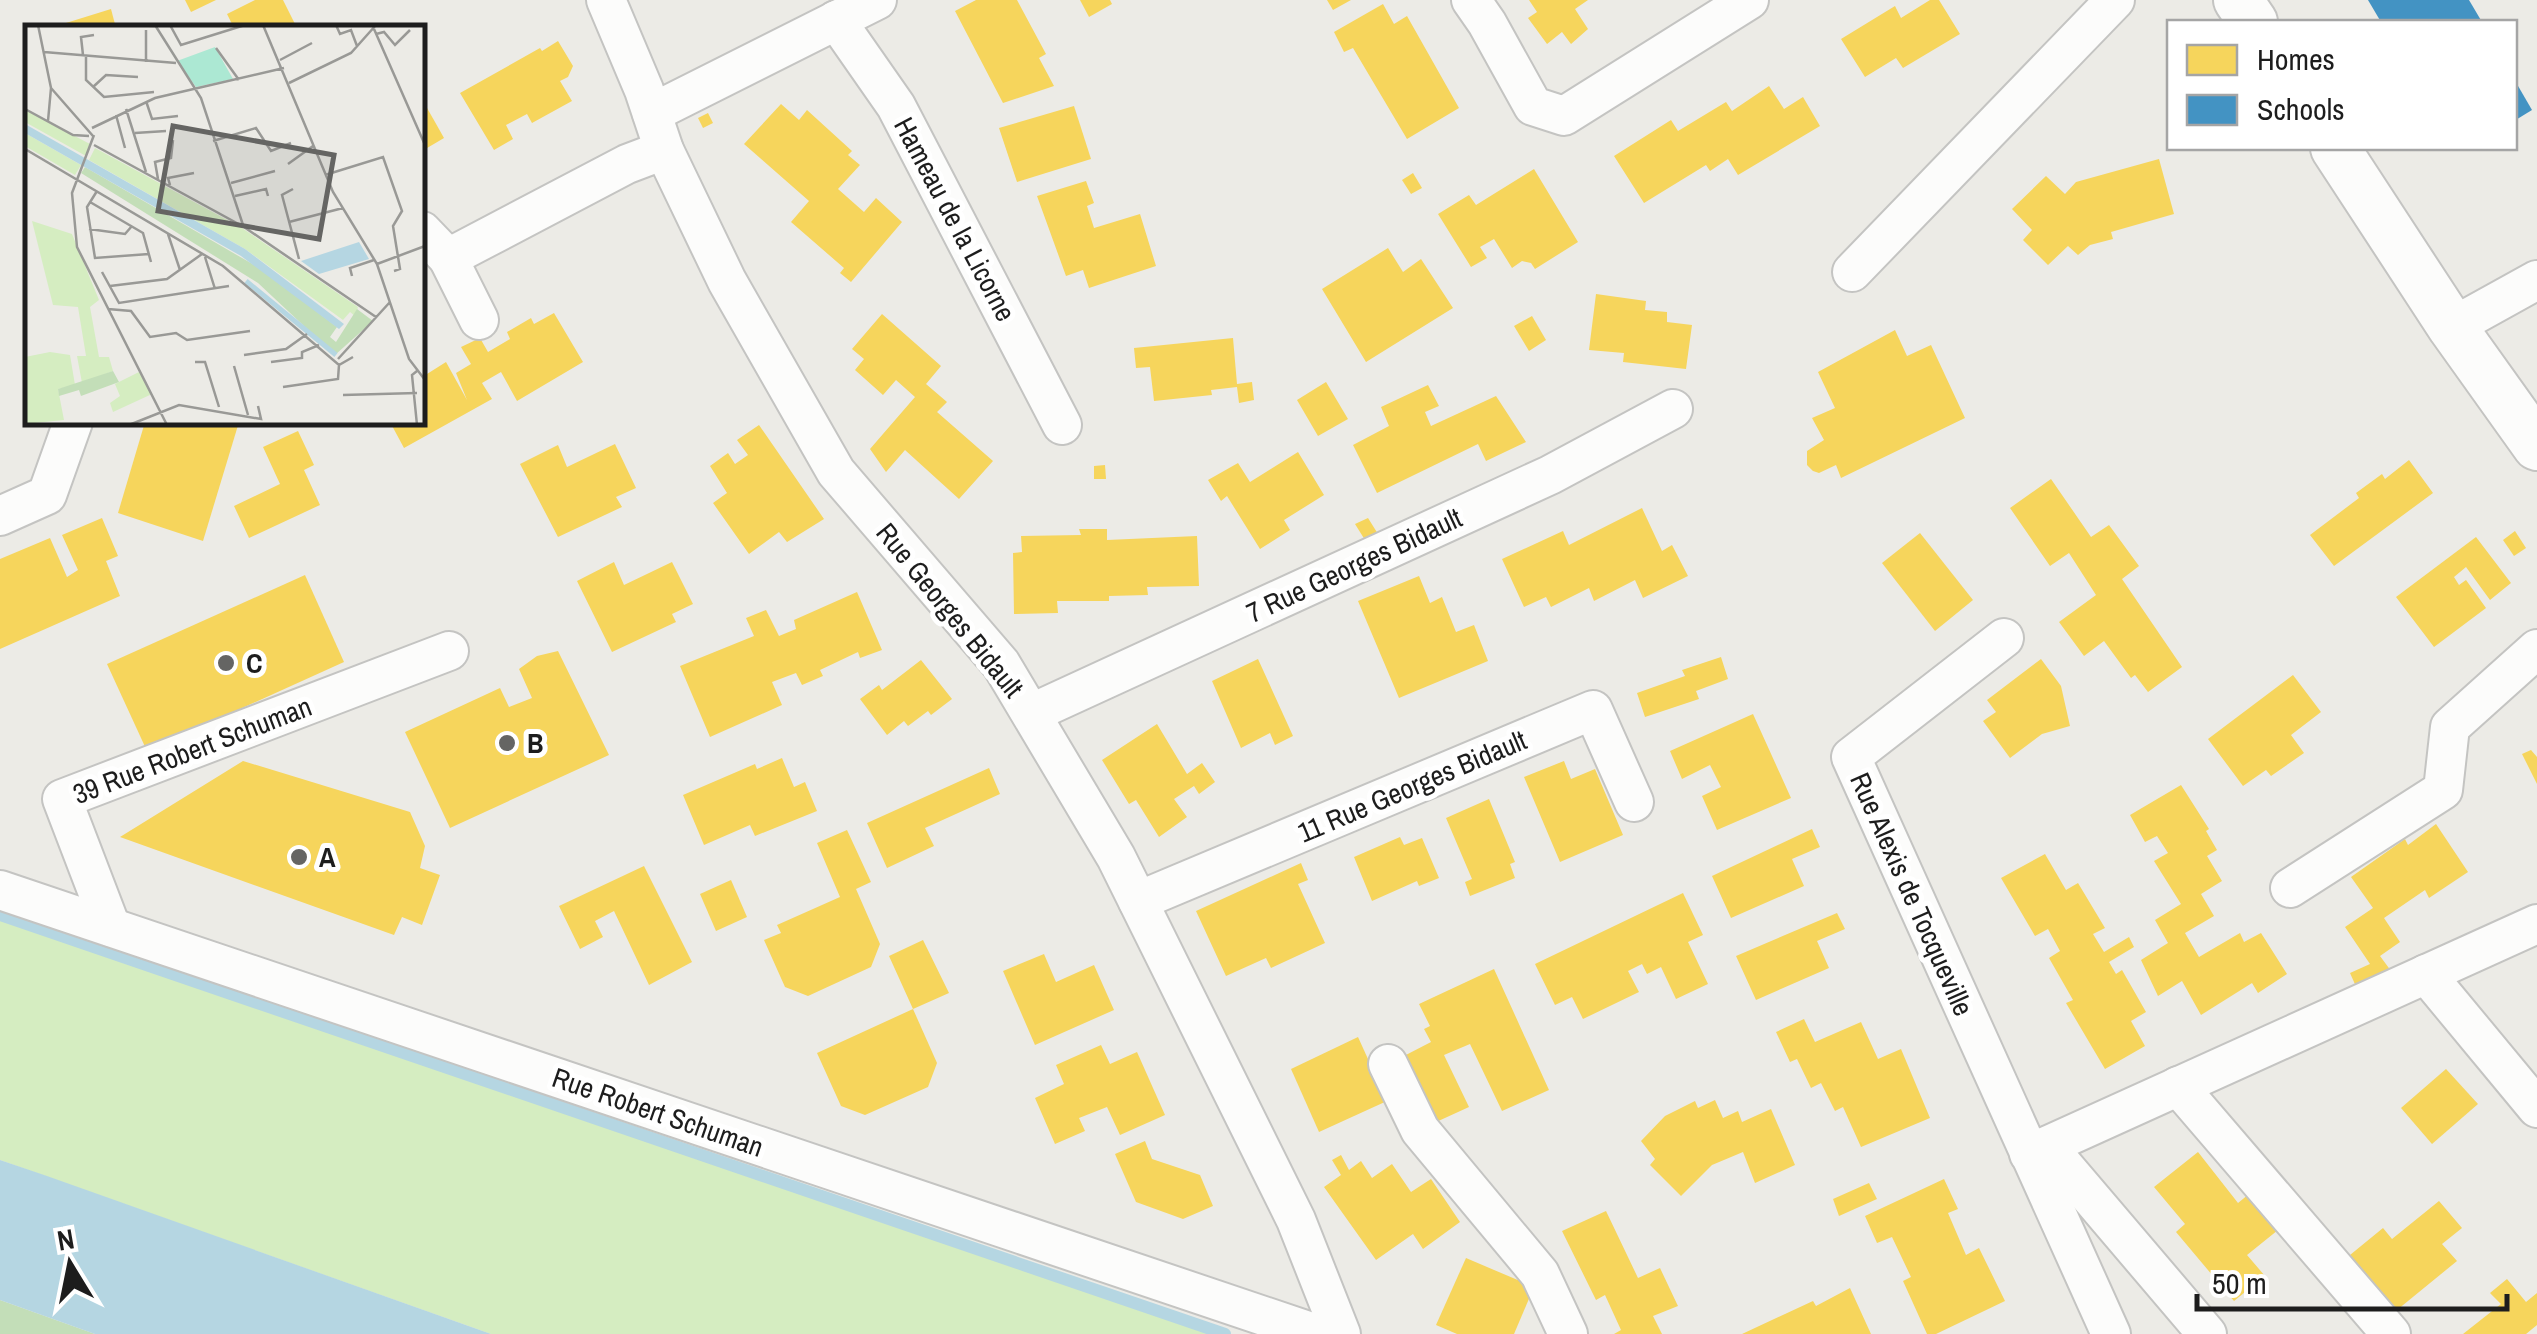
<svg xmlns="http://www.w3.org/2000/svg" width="2537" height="1334" font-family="'Archivo Narrow',sans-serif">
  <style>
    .grass { fill: #d5edc1 }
    .forest { fill: #c3deb8 }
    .water { fill: #b5d6e2 }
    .homes { fill: #f6d55c }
    .schools { fill: #4393c3 }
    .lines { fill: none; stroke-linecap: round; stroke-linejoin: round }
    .stream { stroke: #b5d6e2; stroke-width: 12 }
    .minor-casing { stroke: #c4c4c2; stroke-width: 42 }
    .tertiary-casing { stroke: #c4c4c2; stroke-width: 52 }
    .minor { stroke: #fcfcfb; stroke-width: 38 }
    .tertiary { stroke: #fcfcfb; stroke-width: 48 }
    .poi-dot { fill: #656563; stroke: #fff; stroke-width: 4 }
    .labels { text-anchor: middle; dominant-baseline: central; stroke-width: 10; stroke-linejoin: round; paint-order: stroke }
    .street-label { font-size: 28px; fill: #1d1d1d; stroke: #fff }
    .poi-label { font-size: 28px; font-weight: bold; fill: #1d1d1d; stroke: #fff; text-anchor: start }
    .inset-river { fill: none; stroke: #b5d6e2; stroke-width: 5 }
    .inset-road { fill: none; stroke: #999996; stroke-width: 2.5 }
    .view { fill: #656563; fill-opacity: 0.15; stroke: #656563; stroke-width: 5 }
    .inset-edge { fill: none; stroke: #1d1d1d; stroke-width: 5 }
  </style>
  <rect width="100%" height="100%" fill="#ecebe6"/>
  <path class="grass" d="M0,916L1227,1334H491L0,1160Z"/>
  <path class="forest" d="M0,1300L95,1334H0Z"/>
  <path class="water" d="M0,1160L47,1176L491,1334H95L0,1300Z"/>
  <g class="homes">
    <path d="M185,0H216L191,12Z"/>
    <path d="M255,0H283L297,28H234L227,14Z"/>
    <path d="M976,0H1017L1046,54L1039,58L1054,86L1003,103L955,11Z"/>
    <path d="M1080,0H1110L1112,4L1089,17Z"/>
    <path d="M1327,0H1351L1333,10Z"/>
    <path d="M1529,0H1588L1575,9L1588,29L1571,44L1562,32L1547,44L1528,18L1537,12Z"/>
    <path d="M1930,0H1939L1960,34L1903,68L1896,58L1865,77L1841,39L1895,6L1901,18Z"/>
    <path d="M1383,4L1394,24L1407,16L1459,108L1407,139L1353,48L1344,52L1334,32Z"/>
    <path d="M111,9L116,28H53V27Z"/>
    <path d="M558,41L573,66L568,77L560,81L572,101L532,123L527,114L506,125L513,139L494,150L460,93L540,48L542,51Z"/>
    <path d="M1769,86L1784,109L1803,97L1820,126L1738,175L1728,159L1710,171L1706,165L1644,203L1614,156L1671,120L1678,131L1726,102L1732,111Z"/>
    <path d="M422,99L444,138L422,151Z"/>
    <path d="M781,104L799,120L807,110L852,151L848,155L860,165L838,189L864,212L876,198L902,222L851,282L840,273L844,268L791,222L809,201L744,144Z"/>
    <path d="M1074,106L1091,159L1017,182L999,128Z"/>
    <path d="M708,113L713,123L703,128L698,118Z"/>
    <path d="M2159,159L2174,214L2111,232L2113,239L2090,245L2078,255L2068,246L2048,265L2023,240L2032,230L2012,209L2046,176L2065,194L2076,182Z"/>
    <path d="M1534,169L1578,242L1535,269L1531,263L1522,261L1512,268L1494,239L1480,247L1487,258L1471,267L1438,214L1469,195L1476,205Z"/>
    <path d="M1413,173L1422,188L1411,194L1402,180Z"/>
    <path d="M1086,181L1094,203L1087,206L1094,228L1140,214L1156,266L1089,288L1083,270L1066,276L1037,196Z"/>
    <path d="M1388,248L1403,272L1421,259L1453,308L1366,362L1322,289Z"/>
    <path d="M1596,294L1646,301L1645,310L1667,312V322L1692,325L1686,369L1623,362L1624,353L1589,350Z"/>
    <path d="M554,313L583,362L517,401L501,372L482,383L492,399L404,448L390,422H422V366L427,374L446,362L467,400L456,373L471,364L461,347L480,338L488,352L510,339L507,332L531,318L534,324Z"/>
    <path d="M882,314L941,366L926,384L947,402L937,412L993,461L959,499L905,450L886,472L870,449L915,397L896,380L883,395L855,370L864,359L852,349Z"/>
    <path d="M1532,316L1546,340L1529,351L1514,326Z"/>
    <path d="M1895,330L1907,356L1931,345L1965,418L1841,478L1836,465L1819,473L1813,471L1807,465V451L1824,440L1812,418L1835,408L1818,372Z"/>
    <path d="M1233,338L1237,384L1252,382L1254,400L1239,403L1237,387L1211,390L1212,395L1154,401L1150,367L1136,368L1134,348Z"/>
    <path d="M1326,382L1348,419L1318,436L1297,400Z"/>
    <path d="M1428,385L1439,406L1425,412L1431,426L1496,396L1526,442L1486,461L1478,444L1377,493L1353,445L1389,426L1381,407Z"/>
    <path d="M145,422H239L203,541L118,513Z"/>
    <path d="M759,425L824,519L787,542L779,532L749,554L713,503L727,493L710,466L728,453L735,464L748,455L737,440Z"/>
    <path d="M298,431L314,465L304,470L320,505L249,538L234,506L280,484L263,447Z"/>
    <path d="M615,444L636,488L616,497L622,507L558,537L520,464L558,445L567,467Z"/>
    <path d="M1298,452L1324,495L1284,520L1290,530L1260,549L1227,496L1221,501L1208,480L1238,463L1250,482Z"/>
    <path d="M2409,460L2433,493L2334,566L2310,535L2359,498L2356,493L2382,474L2385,479Z"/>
    <path d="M1105,465L1106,479H1094V466Z"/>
    <path d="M2051,479L2091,537L2109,525L2139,566L2122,579L2182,667L2148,692L2135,675L2131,678L2104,641L2084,656L2059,622L2096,595L2069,553L2050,566L2010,508Z"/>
    <path d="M1642,508L1662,551L1672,545L1688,576L1643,598L1635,580L1594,601L1589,588L1551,607L1546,597L1524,607L1502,559L1563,531L1569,545Z"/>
    <path d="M102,518L118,556L106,561L120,596L0,649V559L50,538L67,577L78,570L62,535Z"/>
    <path d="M1368,518L1378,534L1365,540L1355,524Z"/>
    <path d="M1079,529H1107V540L1197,536L1199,586L1147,587L1148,595L1109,596V601H1057L1058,613L1014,614L1013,553L1022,552L1021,536L1081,535Z"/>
    <path d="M2515,531L2526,548L2514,556L2503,540Z"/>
    <path d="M1920,533L1973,600L1935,631L1882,563Z"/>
    <path d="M2476,537L2511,583L2490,600L2466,567L2454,577L2459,585L2466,580L2486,608L2434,647L2396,597Z"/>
    <path d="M614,562L624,585L672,562L693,604L672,614L676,622L612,652L577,581Z"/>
    <path d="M305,575L344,662L147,751L107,664Z"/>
    <path d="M1419,576L1430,603L1442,597L1456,632L1474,625L1488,661L1399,698L1358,601Z"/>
    <path d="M857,592L882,650L860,658L858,652L820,670L823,676L802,685L796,673L772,682L782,705L710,737L680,666L754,636L746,618L766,610L779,636L796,629L794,620Z"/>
    <path d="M558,651L609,755L450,828L405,732L500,688L509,707L532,698L519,669L537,656Z"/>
    <path d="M1721,657L1728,679L1696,691L1699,699L1645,717L1637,693L1685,676L1682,670Z"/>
    <path d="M1258,659L1293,736L1275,745L1270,733L1241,748L1212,681Z"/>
    <path d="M2041,659L2061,686L2070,726L2042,734L2010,758L1983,721L1996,712L1987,700Z"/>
    <path d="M921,660L952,699L931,715L928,711L908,726L904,721L887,735L860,699L879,685L882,690Z"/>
    <path d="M2293,675L2321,712L2291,735L2304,753L2271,776L2266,770L2243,786L2208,739Z"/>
    <path d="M1753,714L1791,798L1717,830L1702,796L1721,787L1710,765L1682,779L1670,751Z"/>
    <path d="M1157,724L1187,774L1202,763L1215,782L1199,794L1194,786L1174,799L1187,817L1159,837L1136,800L1129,804L1102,760Z"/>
    <path d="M2531,750L2537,757V784L2522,754Z"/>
    <path d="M782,758L794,787L805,782L817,811L755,836L750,825L704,845L683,795L755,764L757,769Z"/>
    <path d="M243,761L410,812L425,846L420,868L440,875L422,925L402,917L394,935L120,837Z"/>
    <path d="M1564,761L1571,779L1595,769L1623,835L1560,862L1524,777Z"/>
    <path d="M989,768L1000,794L925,828L934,846L887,868L867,823Z"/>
    <path d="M2181,785L2209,829L2206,831L2217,850L2207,856L2222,881L2201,894L2214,916L2185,933L2199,957L2240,933L2244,942L2261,933L2287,974L2258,993L2252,983L2201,1015L2182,981L2158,996L2141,960L2168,943L2155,920L2181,904L2154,861L2168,853L2157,836L2145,842L2130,815Z"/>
    <path d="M1489,799L1515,862L1510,864L1515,878L1470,896L1465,882L1472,879L1446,818Z"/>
    <path d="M2436,824L2468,872L2429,898L2425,890L2384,918L2400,942L2380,956L2394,975L2358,991L2350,973L2370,964L2345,927L2373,908L2351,877L2405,839L2408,845Z"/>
    <path d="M1812,829L1820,847L1792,859L1804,886L1731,918L1712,876Z"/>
    <path d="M847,830L871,882L856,889L880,944L871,967L808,996L785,987L764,940L781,933L777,925L840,897L817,843Z"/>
    <path d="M1400,837L1404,845L1422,838L1439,878L1419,886L1417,881L1372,901L1354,857Z"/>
    <path d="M2045,854L2066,890L2078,883L2105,928L2093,934L2104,952L2129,937L2134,947L2109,962L2116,974L2122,970L2146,1012L2131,1021L2145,1046L2105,1069L2066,1003L2073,1000L2049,958L2060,951L2048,929L2035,936L2001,878Z"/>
    <path d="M1301,863L1308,880L1298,884L1325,943L1271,968L1266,958L1226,976L1196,911Z"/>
    <path d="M644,866L692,962L649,985L614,911L595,921L603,937L580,949L559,906Z"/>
    <path d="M731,880L747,917L716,931L700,894Z"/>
    <path d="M1683,893L1703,935L1688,942L1708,984L1676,999L1661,967L1647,974L1642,964L1628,971L1639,992L1583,1019L1572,997L1555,1005L1535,964Z"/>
    <path d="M1837,913L1845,929L1817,941L1829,968L1756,1000L1736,956Z"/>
    <path d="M923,940L949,993L913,1009L937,1063L928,1087L865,1115L841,1106L817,1053L913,1009L889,956Z"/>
    <path d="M1044,954L1056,982L1094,965L1114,1010L1035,1045L1003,971Z"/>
    <path d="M1494,969L1549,1090L1502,1111L1470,1044L1444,1055L1469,1107L1434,1123L1402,1057L1431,1042L1424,1029L1430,1026L1419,1004Z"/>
    <path d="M1804,1019L1815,1042L1861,1022L1878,1059L1901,1049L1930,1118L1861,1147L1843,1107L1835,1111L1821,1083L1811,1088L1797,1059L1790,1062L1776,1032Z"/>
    <path d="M1358,1037L1387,1101L1319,1132L1291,1069Z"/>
    <path d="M1101,1045L1110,1064L1137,1052L1165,1115L1120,1135L1107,1107L1079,1118L1085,1131L1055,1144L1035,1098L1064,1084L1056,1065Z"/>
    <path d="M2446,1069L2478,1104L2432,1144L2401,1108Z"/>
    <path d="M1715,1100L1723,1118L1738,1111L1742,1122L1771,1109L1795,1165L1755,1183L1743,1152L1712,1165L1681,1196L1650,1165L1655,1159L1641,1141L1665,1116L1695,1101L1698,1108Z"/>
    <path d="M1145,1141L1152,1159L1200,1175L1213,1206L1183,1219L1136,1202L1115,1154Z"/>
    <path d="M2198,1152L2238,1203L2254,1190L2283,1226L2247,1255L2265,1276L2234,1301L2176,1232L2185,1224L2154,1187Z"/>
    <path d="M1341,1155L1349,1170L1361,1161L1372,1178L1392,1164L1411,1192L1431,1179L1460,1222L1423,1249L1413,1234L1376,1260L1324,1187L1341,1175L1332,1160Z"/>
    <path d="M1944,1179L1958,1209L1948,1213L1966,1255L1979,1248L2005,1301L1936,1334H1927L1903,1281L1911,1277L1892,1237L1877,1243L1865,1216Z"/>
    <path d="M1869,1183L1877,1199L1839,1216L1833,1199Z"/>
    <path d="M2439,1201L2462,1228L2442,1244L2457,1261L2397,1310L2350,1255L2383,1228L2392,1239Z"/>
    <path d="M1606,1211L1638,1278L1660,1268L1677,1304L1678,1306L1653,1316L1662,1334H1614L1621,1330L1605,1295L1596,1300L1562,1231Z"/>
    <path d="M1466,1258L1534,1287L1514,1334H1457L1436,1325Z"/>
    <path d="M2507,1279L2526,1302L2537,1293V1325L2526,1334H2463L2501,1304L2490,1293Z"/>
    <path d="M1850,1288L1871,1334H1742L1813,1301L1816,1306Z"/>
  </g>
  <g class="schools">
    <path d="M2368,0H2469L2482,22H2381Z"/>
    <path d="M2514,79L2532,110L2514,121Z"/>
  </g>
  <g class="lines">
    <path class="stream" d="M0,915L1225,1334"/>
    <defs>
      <g id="minor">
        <path d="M606,0L644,90L664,150L727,281L836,472L1001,664L1116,857L1296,1220L1341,1334"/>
        <path d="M1471,0L1487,23L1533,106L1564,116L1749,0"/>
        <path d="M836,20L896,106L1062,425"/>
        <path d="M652,113L877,0"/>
        <path d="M422,231L448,258"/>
        <path d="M1852,272L2115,0"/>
        <path d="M479,320L448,258L627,164L664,150"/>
        <path d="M2452,327L2537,280"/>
        <path d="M0,516L47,495L73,422"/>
        <path d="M2004,638L1851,757L2111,1334"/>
        <path d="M1032,713L1550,475L1673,409"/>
        <path d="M2290,888L2443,790L2450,727L2537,649"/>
        <path d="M0,890L1317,1334"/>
        <path d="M1138,901L1593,710L1634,802"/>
        <path d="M111,927L62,799L449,651"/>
        <path d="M2426,974L2537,1108"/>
        <path d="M1388,1064L1420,1130L1540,1274L1568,1334"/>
        <path d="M2178,1086L2391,1334"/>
        <path d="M2047,1146L2207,1334"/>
        <path d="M2029,1154L2537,924"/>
      </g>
      <g id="tertiary">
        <path d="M2238,0L2253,22"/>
        <path d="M2335,148L2452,327L2537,446"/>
      </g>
    </defs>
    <use href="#minor" class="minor-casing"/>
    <use href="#tertiary" class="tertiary-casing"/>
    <use href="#minor" class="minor"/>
    <use href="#tertiary" class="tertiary"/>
  </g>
  <g class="poi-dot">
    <circle cx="226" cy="663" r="10"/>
    <circle cx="507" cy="743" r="10"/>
    <circle cx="299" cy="857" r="10"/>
  </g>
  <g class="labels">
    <g class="street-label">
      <text transform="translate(955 219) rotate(62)">Hameau de la Licorne</text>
      <text transform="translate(1354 565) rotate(-25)">7 Rue Georges Bidault</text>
      <text transform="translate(950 610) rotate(51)">Rue Georges Bidault</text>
      <text transform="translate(192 750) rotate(-21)">39 Rue Robert Schuman</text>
      <text transform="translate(1412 786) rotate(-23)">11 Rue Georges Bidault</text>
      <text transform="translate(1912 894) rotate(66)">Rue Alexis de Tocqueville</text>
      <text transform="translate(658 1112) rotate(19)">Rue Robert Schuman</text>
    </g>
    <g class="poi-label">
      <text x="246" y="663">C</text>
      <text x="527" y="743">B</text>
      <text x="319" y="857">A</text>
    </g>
  </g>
  <g transform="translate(25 25)">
    <rect width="400" height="400" fill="#ecebe6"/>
    <path d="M0,85L65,119L61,131L0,97ZM0,108L56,140L50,150L0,121ZM70,123L217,203L333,282L330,291L325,287L318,295L220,224L64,135ZM7,196L47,209L74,275L65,282L74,332H84L88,346L57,358L52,331H61L53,282L28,280ZM25,327L45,330L50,360L33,364L39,395L0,399V332ZM114,347L127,369L88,387L85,378L95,371L90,359Z" fill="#d5edc1"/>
    <path d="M60,142L236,244L312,302L305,312L311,317L332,284L348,296L310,330L233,258L56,148ZM88,346L94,357L56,371L54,365L34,371L33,364Z" fill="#c3deb8"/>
    <path d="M190,22L208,54L171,62L152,36Z" fill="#ace8d3"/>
    <path d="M0,99L220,224L319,299L314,304L216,231L0,108ZM334,217L344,234L294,249L276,236Z" fill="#b5d6e2"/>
    <path class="inset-river" d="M221,256L311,330"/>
    <path class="inset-road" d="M13,0L26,63L68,111M98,0L131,1M130,0L176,73L218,200M145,0L156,20L220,0M238,0L308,167L352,239L384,334L400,355M311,0L315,9L326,5L332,21M349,4L400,120M121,5V37M351,9L359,7L370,20L385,5M191,23L214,55M19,27L151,38M58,30L56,12L69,10M61,32V55L79,72L129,67M255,35L287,18M264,58L326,28L351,0M68,62L81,50L113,52M121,76L127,94L153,91M0,84L48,110L64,111M101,84L121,147M91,90L100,123M23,96L26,63M67,103L130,73L259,43M110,108L141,106M69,110L47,168L52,222L142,400M188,116L231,103L246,126L266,118M69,120L219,202L351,292M0,124L198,241L314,340L328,332M263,139L288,121M300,150L358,132L377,186L368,201L375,244L369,246M133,154L130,137L146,133L148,115M206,158L250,146M145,160L143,153L169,148M268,164L257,170L274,234M72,166L62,182L70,233L124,229M210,171L241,164L243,171M65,177L118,208L126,237M264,197L318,183M64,204L100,209L107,201M143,209L155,245M180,232L190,264M352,239L400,221M77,247L94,278L204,261M327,251L325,243L349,235M85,261L142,254L177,229M83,284L106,286L125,312L151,308L162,315L225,306M219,330L261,324L282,309M313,334L365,277M170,337H180L194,382M246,337L277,333V327L294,320M209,341L223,390M258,362L313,354L314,340M318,370L392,368M104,400L154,380L236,394L233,381M392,400L387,350L392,346"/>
    <path class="view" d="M148,101L309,130L294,214L133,186Z"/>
    <rect width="400" height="400" class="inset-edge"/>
  </g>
  <rect x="2167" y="20" width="350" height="130" fill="#ffffff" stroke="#a5a5a5" stroke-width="2.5"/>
  <rect x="2187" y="45" width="50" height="30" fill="#f6d55c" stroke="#a5a5a5" stroke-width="2.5"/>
  <text x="2257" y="70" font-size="30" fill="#1d1d1d">Homes</text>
  <rect x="2187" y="95" width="50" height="30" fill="#4393c3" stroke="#a5a5a5" stroke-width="2.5"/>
  <text x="2257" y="120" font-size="30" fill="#1d1d1d">Schools</text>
  <g transform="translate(70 1264) rotate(350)" stroke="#ffffff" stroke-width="8" paint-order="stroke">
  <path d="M0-8L18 38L0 25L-18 38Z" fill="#1d1d1d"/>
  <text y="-15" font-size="28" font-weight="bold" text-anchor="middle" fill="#1d1d1d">N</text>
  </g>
  <path d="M2197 1294v15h310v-15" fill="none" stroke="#1d1d1d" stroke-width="5"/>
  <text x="2212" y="1294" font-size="30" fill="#1d1d1d" stroke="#ffffff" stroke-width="8" paint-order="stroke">50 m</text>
</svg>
